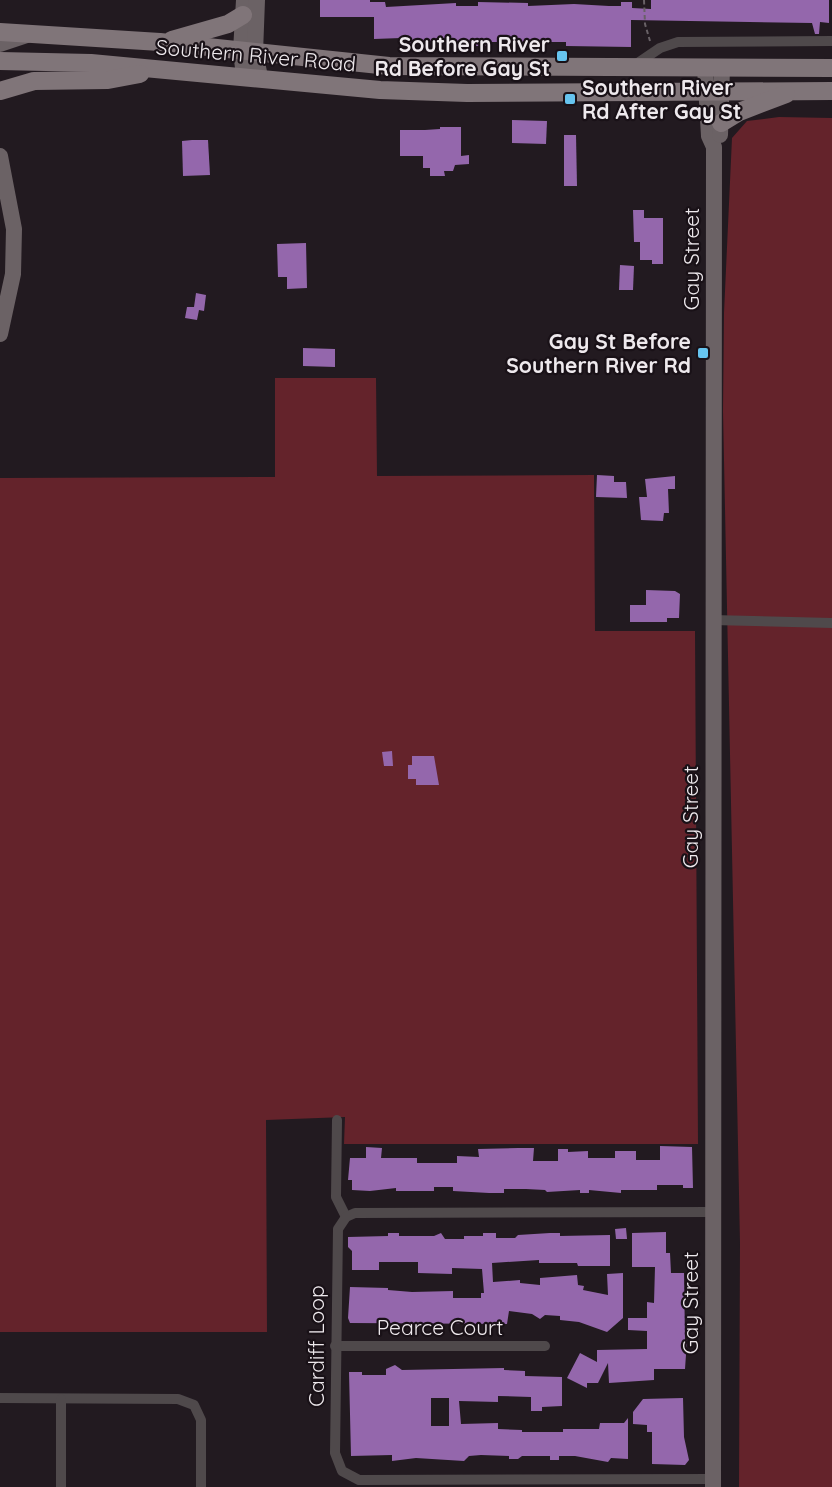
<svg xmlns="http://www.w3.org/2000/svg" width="832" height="1487" font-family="Quicksand,sans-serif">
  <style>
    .green { fill: #64232b }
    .building { fill: #9467ac; fill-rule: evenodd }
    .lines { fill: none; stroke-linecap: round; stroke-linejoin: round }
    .path { stroke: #686166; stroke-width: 2; stroke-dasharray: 4.5 3; stroke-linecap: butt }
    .street { stroke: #4f494b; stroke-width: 10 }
    .secondary { stroke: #6b6265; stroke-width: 16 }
    .primary { stroke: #807579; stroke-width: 18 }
    .poi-dot { fill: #66c4ef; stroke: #191117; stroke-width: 2 }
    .labels { text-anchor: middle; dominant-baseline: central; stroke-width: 4.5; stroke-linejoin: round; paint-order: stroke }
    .poi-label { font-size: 21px; font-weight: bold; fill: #eee9ed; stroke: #191117; text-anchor: end }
    .street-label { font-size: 21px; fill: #eee9ed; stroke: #191117 }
  </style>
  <rect width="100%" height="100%" fill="#221a20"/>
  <g class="green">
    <path d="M779,117L832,118V1487H739L740,1243L723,411L724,313L732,138L747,121Z"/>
    <path d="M275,378H376L377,476L594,475L595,631H695L698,1144H344L345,1117L266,1120L267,1332H0V478L275,477Z"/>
  </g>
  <g class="building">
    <path d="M320,0H370V2H385L386,7L456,3V6H478V2L528,3V6L574,4L609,6H621V2H632V8L651,9V0H829V23L820,22L819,34H815L812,23L631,20V47L566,46V42H536V46H518V42H490V46H471V43L421,44L401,42V38L374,39V17H320Z"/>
    <path d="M512,120L547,121L546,144L512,143Z"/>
    <path d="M440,127H461V156L469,155V164L455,165L453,171H444L445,176H430V168H423V156H400V130H425L440,129Z"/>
    <path d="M564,135H576L577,186H564Z"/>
    <path d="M192,140H208L210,175L183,176L182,141Z"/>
    <path d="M633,210H644V218H663V264H652V260H640V242H634Z"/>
    <path d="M306,243L307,288L287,289V277H278L277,244Z"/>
    <path d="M620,265L634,266L633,290H619Z"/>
    <path d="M196,293L206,295L204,311L199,310L197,320L185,318L187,307H194Z"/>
    <path d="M303,348L335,349V367L303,366Z"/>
    <path d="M597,475L614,476V482H626L627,498L596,497Z"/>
    <path d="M675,476V489H668L669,513H664L663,521L641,520L639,497H647L645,479Z"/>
    <path d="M646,590L675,591L680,594L679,618H667V622H630V605H646Z"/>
    <path d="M392,751L393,766H384L382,752Z"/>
    <path d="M412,756H434L439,785H416V779H408V765H412Z"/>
    <path d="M660,1146L692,1147L693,1188H683V1185H657V1190H621V1193L589,1190V1193H580V1190L547,1192L545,1190L526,1189H504V1193H489L453,1191V1187H434V1191H396V1188L370,1191L352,1190V1180H348L350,1158H366V1147L382,1148L381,1158H417V1163H457V1156L479,1157L478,1149L518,1148H534L533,1161H558V1149H568V1152L588,1151V1158H615V1151H636V1160H660Z"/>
    <path d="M626,1228L627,1239H616L615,1229Z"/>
    <path d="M666,1232V1253H670L671,1273H684L685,1340H687L685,1369H654V1380L609,1383L608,1363L598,1383H587V1388L567,1378L580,1353L597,1362V1350L647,1349V1331L628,1330V1318H647V1302L654,1303L655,1267H632V1233Z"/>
    <path d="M388,1233H399V1236H434L441,1233L445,1239H464V1236H483V1233H496V1238H515L518,1235L550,1233H560V1236L610,1235V1266H578L577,1263H539V1260L492,1263L493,1282L520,1280V1283L540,1285V1278L577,1275L578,1285L584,1286L583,1290L608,1295L607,1274L623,1273V1318L607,1332L579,1322L560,1320V1316L545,1315L540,1319L532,1314L509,1311L507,1324L350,1323L348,1318L350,1287L388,1288V1290L412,1292L453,1291V1298H481V1293H484L482,1269L452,1268V1274L418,1273V1262H379V1270H352V1251L348,1247V1237L388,1236Z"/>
    <path d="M395,1365L402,1370L504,1368V1370L525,1371V1376L562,1377V1406L542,1407V1411H531V1397L498,1396V1402L459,1401L461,1424L498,1423V1429L522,1430V1432H563V1429H599L600,1423H624L628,1418V1459L611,1458L608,1462L575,1456H559V1460H550V1456H522L518,1459H509V1456L481,1455L469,1456L464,1461L416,1458L392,1461V1455L351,1456L349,1372H362V1375H386V1369ZM431,1398H449V1426H431Z"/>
    <path d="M683,1398L684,1437L689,1460L685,1465L652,1464V1432H647V1425L633,1424V1412L643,1399Z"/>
  </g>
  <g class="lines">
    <path class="path" d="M644,0L645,24L650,41"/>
    <g class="street">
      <path d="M635,65L660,48L678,42L832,41"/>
      <path d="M712,620L832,623"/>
      <path d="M337,1120L336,1197L346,1217"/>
      <path d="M335,1346H545"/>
      <path d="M0,1398L178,1399L194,1405L201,1420V1487"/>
      <path d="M712,1479L359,1480L342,1471L335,1453L338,1229L346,1217L355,1213L713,1212"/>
      <path d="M61,1487V1399"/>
    </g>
    <g class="secondary">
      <path d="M244,0L241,51L244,76"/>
      <path d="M257,0L255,53L260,77"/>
      <path d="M0,44L27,35"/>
      <path d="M705,68L709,136L714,147L713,1487"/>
      <path d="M720,135L722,68"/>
      <path d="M0,156L14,229L13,274L0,334"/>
    </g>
    <g class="primary">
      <path d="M0,32L160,42L389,66L832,68"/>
      <path d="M172,40L228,24L243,15"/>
      <path d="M0,61L91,63L380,90L467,93L832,91"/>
      <path d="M0,91L34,81L108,80L140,74"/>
      <path d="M721,123L739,112L786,94"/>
    </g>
  </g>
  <g class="poi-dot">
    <rect x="556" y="50" width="12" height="12" rx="3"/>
    <rect x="564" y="93" width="12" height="12" rx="3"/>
    <rect x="697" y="347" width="12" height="12" rx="3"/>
  </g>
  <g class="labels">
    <g class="poi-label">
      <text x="550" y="44">Southern River<tspan x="550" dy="24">Rd Before Gay St</tspan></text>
      <text x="582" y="87" text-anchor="start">Southern River<tspan x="582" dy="24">Rd After Gay St</tspan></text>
      <text x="691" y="341">Gay St Before<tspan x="691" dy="24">Southern River Rd</tspan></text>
    </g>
    <g class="street-label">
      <text transform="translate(256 55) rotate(5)">Southern River Road</text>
      <text transform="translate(691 259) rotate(-90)">Gay Street</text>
      <text transform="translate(690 817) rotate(-90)">Gay Street</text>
      <text transform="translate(690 1303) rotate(-90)">Gay Street</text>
      <text x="440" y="1327">Pearce Court</text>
      <text transform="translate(316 1346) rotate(-90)">Cardiff Loop</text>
    </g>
  </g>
</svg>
